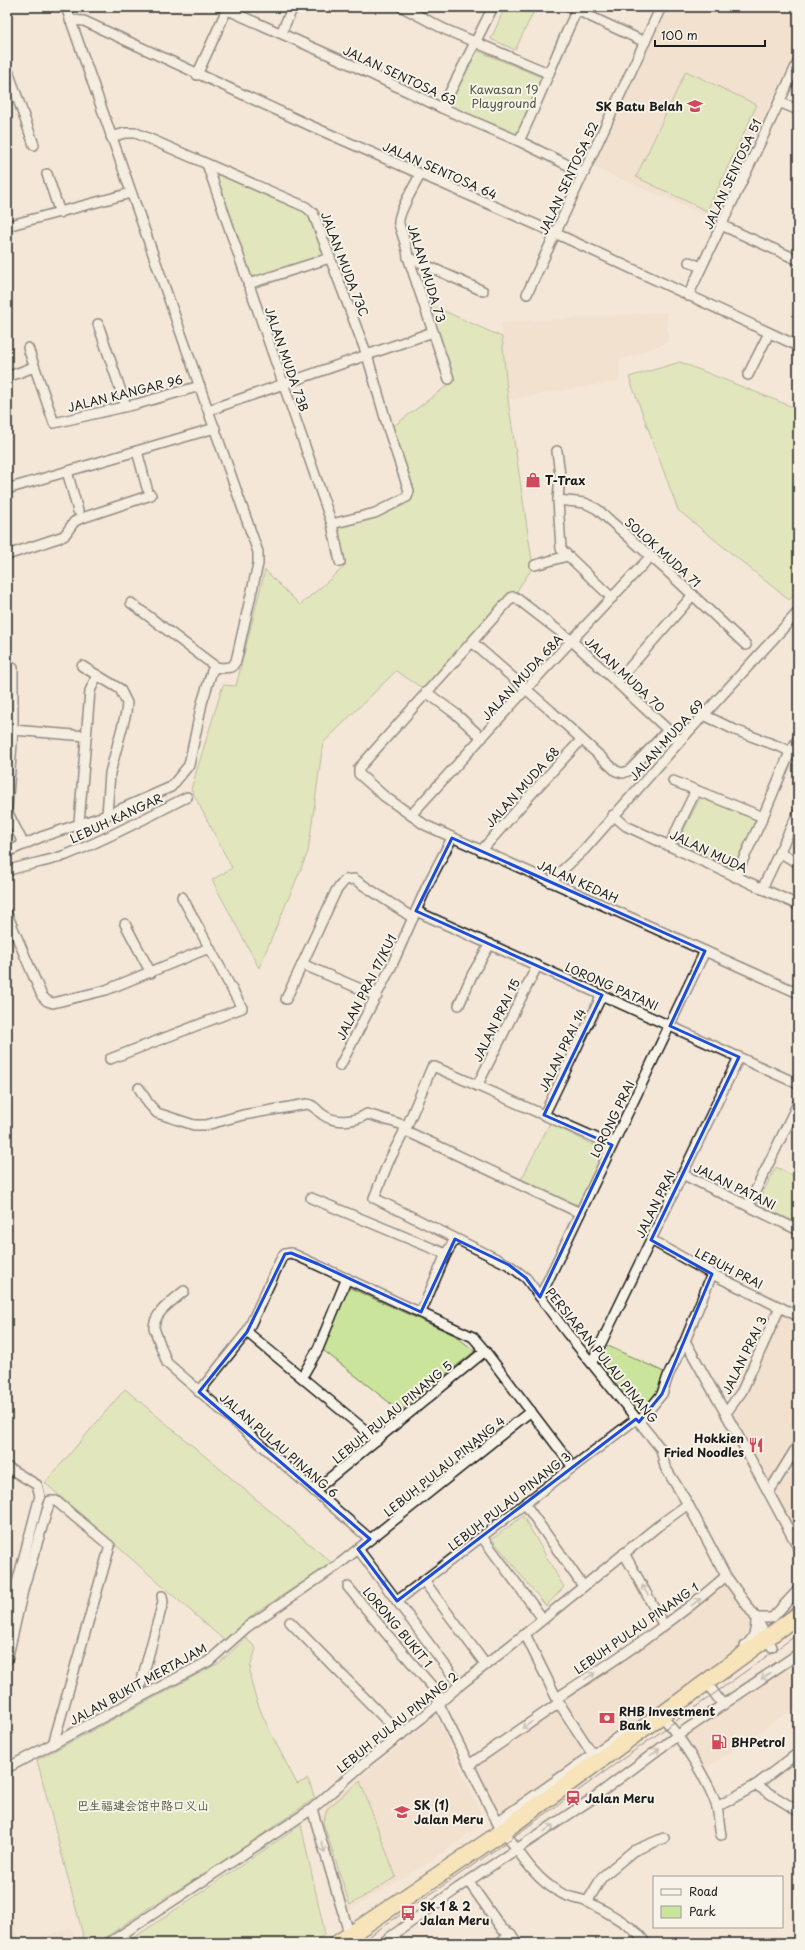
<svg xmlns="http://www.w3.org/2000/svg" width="805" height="1950" font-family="'Playpen Sans','LXGW WenKai TC',sans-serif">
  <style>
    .built { fill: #f0d9c4 }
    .green { fill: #cbe49b; stroke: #74805c }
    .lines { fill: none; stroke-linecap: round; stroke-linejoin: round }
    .street-casing { stroke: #1c1c1c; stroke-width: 12 }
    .highway-casing { stroke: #1c1c1c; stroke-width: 19 }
    .street { stroke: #f7f3e8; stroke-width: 9 }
    .highway { stroke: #fadf96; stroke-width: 16 }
    .tram { stroke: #1c1c1c; stroke-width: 1 }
    .oneway { stroke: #94928c }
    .marked { fill: none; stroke: #1d4ed8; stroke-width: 3; stroke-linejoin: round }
    .labels { text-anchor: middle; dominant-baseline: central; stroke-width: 4; stroke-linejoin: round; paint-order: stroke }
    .street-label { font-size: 12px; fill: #1c1c1c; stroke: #f7f3e8 }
    .park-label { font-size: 12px; fill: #515842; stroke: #f7f3e8 }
    .poi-label { font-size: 12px; font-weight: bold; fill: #1c1c1c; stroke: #f7f3e8; text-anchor: start }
  </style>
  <rect width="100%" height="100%" fill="#f4e7d8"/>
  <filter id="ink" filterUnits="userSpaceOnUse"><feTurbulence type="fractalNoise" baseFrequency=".025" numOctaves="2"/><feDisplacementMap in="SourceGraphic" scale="8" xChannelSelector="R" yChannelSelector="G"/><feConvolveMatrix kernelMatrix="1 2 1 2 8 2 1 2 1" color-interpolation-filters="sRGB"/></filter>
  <g filter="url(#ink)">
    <g class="built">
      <path d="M668,7H791L798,10V46L714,219L592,167Z"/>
      <path d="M667,312L668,342L620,361V381L508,400L501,323Z"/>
      <path d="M780,1315L798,1323V1538L733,1419Z"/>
      <path d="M724,1581L753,1625L750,1637L688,1685L498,1818L472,1766L563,1703L567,1695Z"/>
      <path d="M798,1657V1705L703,1771L682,1735Z"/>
      <path d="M436,1716L483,1818L481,1825L427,1864L348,1911L320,1819L325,1806Z"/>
      <path d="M11,1918L22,1943H7V1920Z"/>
      <path d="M71,1927L78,1943H26Z"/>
    </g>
    <g class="green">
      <path d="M505,7H536L515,50L491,39Z"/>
      <path d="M476,50L546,79L520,137L448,106Z"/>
      <path d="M686,71L757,105L707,211L636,177Z"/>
      <path d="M207,164L306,207L330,258L248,284Z"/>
      <path d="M424,302L502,337L508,400L533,567L516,592L427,691L396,671L323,743L308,852L259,968L212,880L232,868L191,789L223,685L236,686L265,570L300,605L344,567L335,528L407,498L391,428L452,382Z"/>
      <path d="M680,362L798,409V591L789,600L678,510L629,377Z"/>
      <path d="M701,796L758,819L732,868L677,843Z"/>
      <path d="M550,1123L605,1151L580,1204H569L521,1180Z"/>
      <path d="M776,1167L798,1178V1224L757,1204Z"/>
      <path d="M348,1287L454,1335L475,1351L400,1411L323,1350Z"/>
      <path d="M606,1345L666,1373C662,1384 650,1415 636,1411L599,1363L602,1350Z"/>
      <path d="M125,1389L332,1563L254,1614L225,1641L45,1483Z"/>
      <path d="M523,1516L564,1587L546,1606L492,1539Z"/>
      <path d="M246,1638L256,1648C254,1656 250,1665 250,1673C253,1706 282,1753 297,1784L308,1779L315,1798L212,1869L156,1903L97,1943H85L37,1760L219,1663Z"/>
      <path d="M360,1781L396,1877L350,1905L323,1822L328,1808Z"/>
      <path d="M301,1825L325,1934L313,1943H126Z"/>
    </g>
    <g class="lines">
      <defs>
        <g id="street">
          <path d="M221,7L352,65L442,108L519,141L584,173"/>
          <path d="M402,7L444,29L548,73"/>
          <path d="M570,7L645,42"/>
          <path d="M70,20L84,21L311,126L555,233L798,346"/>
          <path d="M281,33L293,7"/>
          <path d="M7,68L34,145"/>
          <path d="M197,75L228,7"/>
          <path d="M779,102L798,110"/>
          <path d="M442,108L493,7"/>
          <path d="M111,137L125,133H136L306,207L313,213L367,355L388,428L409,491L407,497L375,513L332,524"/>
          <path d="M519,141C540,98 556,53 577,10"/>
          <path d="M207,164L332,524L340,562"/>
          <path d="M47,174L60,213"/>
          <path d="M420,175C415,185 397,214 399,224C402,235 407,245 408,257L449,379"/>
          <path d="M721,225L798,260"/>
          <path d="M7,226L131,193"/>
          <path d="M408,257L483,291"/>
          <path d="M689,262L701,267"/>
          <path d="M248,284L330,258"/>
          <path d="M527,294L661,7"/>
          <path d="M688,296L798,62"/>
          <path d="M98,324L126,406"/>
          <path d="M28,348L54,423L137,404L200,386"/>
          <path d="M748,375L769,333"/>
          <path d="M7,377L34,367"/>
          <path d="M209,410L433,332"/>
          <path d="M137,451L147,488"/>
          <path d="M557,451L560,475L558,500L561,549L612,598"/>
          <path d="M67,471L78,511"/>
          <path d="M7,489L215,428"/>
          <path d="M558,500L585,503L597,509L666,570L746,645"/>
          <path d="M7,555L64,536L74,522L79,519L151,495"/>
          <path d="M535,565L567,556"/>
          <path d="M131,603L216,667"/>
          <path d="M472,642L551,711L616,771L623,773L630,770L668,730"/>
          <path d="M82,666L120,689L127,703L126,713L110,773L107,815"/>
          <path d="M617,682L693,595"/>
          <path d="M426,692L456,714L482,738"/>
          <path d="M704,715L735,730L783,748L798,756"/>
          <path d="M13,730L86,736"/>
          <path d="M680,741L572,641L515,597H512L359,768V774L384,796L425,825L798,993"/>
          <path d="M673,781L763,817"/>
          <path d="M7,809L13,730V668"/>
          <path d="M7,811L24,845"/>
          <path d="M411,815L526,689L650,557"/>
          <path d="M613,815L626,826L798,905"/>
          <path d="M79,823L90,691L97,675"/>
          <path d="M669,846L696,790"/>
          <path d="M481,851L534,791L581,740"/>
          <path d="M7,852L41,837L107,815L171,787L189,765L202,703L212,671L216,667L222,668L232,667L236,661L258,564V552L66,7"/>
          <path d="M779,852L798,863"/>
          <path d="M7,871C26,864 47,862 66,855C108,839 147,817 187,797"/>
          <path d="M735,877L763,817L790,752L798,739"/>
          <path d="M550,882L584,850L680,741L798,612"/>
          <path d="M762,889L798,813"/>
          <path d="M416,911L798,1084"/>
          <path d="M7,914L42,996L47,1001L53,1003L106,990L209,948"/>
          <path d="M125,924L151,973"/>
          <path d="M302,964L377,996"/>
          <path d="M286,999L336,891L345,880L354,879L413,918"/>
          <path d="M459,1005L472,975L490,944"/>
          <path d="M110,1059L242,1008L182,897"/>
          <path d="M340,1066L392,965L427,886L452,838"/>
          <path d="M477,1086L537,966"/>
          <path d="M139,1088L148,1103L157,1113L194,1125H206L243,1115L307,1104C315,1105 316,1110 322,1114C334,1124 355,1122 367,1114L407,1126"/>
          <path d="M544,1115L602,995"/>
          <path d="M404,1130L580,1213"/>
          <path d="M612,1145L435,1067H432L407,1126L388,1163L374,1198L509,1265L526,1278L567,1333L661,1449L665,1467L688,1504L726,1576L756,1618L772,1647"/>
          <path d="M682,1174L798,1230"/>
          <path d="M311,1198L446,1254"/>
          <path d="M748,1206L798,1103"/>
          <path d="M651,1240L712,1274L798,1316"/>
          <path d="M184,1291C173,1301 154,1312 154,1328L167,1363L370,1539"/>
          <path d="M540,1297L705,951"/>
          <path d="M421,1312L446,1254L455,1239"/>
          <path d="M247,1332L377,1440"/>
          <path d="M685,1341L736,1432L798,1547"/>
          <path d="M592,1362L739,1057"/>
          <path d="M302,1377L318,1349L347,1278"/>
          <path d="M199,1392L247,1332L282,1257L285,1254L291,1253L473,1337L485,1351L573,1467"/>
          <path d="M726,1413L742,1391L780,1307"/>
          <path d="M639,1422L662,1394L668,1376L685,1341L712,1274"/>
          <path d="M7,1467L37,1485L40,1496L7,1621"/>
          <path d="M314,1491L485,1351"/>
          <path d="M769,1492L798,1445"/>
          <path d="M525,1504L583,1586"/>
          <path d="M482,1537L543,1619"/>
          <path d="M358,1549L460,1685"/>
          <path d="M624,1553L663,1624"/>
          <path d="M424,1581L486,1665"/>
          <path d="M348,1587L385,1632L437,1692L439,1704L502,1832"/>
          <path d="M397,1601L636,1419"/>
          <path d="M756,1618H770L773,1617L798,1590"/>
          <path d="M290,1622L401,1735"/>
          <path d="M525,1634L559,1703L595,1758"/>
          <path d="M745,1646C754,1638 756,1632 756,1619"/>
          <path d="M7,1660L24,1586L50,1501H56L110,1546L53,1744"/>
          <path d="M712,1690L723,1705"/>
          <path d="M137,1698L163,1602L162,1596"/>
          <path d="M557,1698C615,1660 674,1622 726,1576"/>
          <path d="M667,1722C684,1743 709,1782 717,1807C719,1816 719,1826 721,1835"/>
          <path d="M469,1765L559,1703"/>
          <path d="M7,1768L209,1661L247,1627L338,1565L531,1411"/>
          <path d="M756,1785L798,1811"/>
          <path d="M717,1807L756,1785L798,1753"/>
          <path d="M312,1809L352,1943"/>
          <path d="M497,1822L628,1730"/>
          <path d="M507,1835C522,1857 537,1881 561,1893C569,1898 579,1898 588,1902C603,1910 637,1927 645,1943"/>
          <path d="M469,1882L502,1929L511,1934L517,1943"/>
          <path d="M587,1902L602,1877L633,1851L664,1838"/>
          <path d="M355,1932L361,1943"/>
          <path d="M109,1943L312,1809L367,1761L422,1718L460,1685L525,1634L658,1526L688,1504"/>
          <path d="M382,1943L458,1888L592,1799L678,1735L798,1654"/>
          <path d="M499,1943L511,1934"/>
        </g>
        <path id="highway" d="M338,1943L502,1832L798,1615"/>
      </defs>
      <use href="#street" class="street-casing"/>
      <use href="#highway" class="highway-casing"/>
      <use href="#street" class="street"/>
      <use href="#highway" class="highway"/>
      <path class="tram" d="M359,1943L492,1852L798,1634"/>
    </g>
    <defs><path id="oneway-shaft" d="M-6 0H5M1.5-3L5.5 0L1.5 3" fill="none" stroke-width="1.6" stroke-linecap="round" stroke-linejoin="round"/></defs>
    <g class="oneway">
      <use href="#oneway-shaft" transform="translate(382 1580) rotate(53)"/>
      <use href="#oneway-shaft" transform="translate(645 1590) rotate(-119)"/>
      <use href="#oneway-shaft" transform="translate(696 1602) rotate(-37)"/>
      <use href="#oneway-shaft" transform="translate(590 1676) rotate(-33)"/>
      <use href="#oneway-shaft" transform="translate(766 1676) rotate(146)"/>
      <use href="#oneway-shaft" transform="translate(527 1725) rotate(146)"/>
      <use href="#oneway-shaft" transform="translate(655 1752) rotate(-36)"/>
      <use href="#oneway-shaft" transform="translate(549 1828) rotate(-34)"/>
      <use href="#oneway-shaft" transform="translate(323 1847) rotate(73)"/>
    </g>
  </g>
  <path d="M0 0H805V1950H0ZM452,838L705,951L670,1026L739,1057L651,1240L712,1274L662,1394L639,1422L636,1419L397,1601L358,1549L370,1539L199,1392L247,1332L285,1254L291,1253L318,1264L421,1312L455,1239L509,1265L526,1278L540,1297L612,1145L544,1115L602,995L416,911Z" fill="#f4e7d8" fill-opacity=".55" fill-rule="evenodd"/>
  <path class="marked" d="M452,838L705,951L670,1026L739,1057L651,1240L712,1274L662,1394L639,1422L636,1419L397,1601L358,1549L370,1539L199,1392L247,1332L285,1254L291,1253L318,1264L421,1312L455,1239L509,1265L526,1278L540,1297L612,1145L544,1115L602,995L416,911Z"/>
  <defs>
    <symbol id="school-bare" viewBox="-9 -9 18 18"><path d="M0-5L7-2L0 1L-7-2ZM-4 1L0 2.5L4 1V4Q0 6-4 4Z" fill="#d1495b" stroke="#f7f3e8" stroke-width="2.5" paint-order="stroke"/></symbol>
    <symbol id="shop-bare" viewBox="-9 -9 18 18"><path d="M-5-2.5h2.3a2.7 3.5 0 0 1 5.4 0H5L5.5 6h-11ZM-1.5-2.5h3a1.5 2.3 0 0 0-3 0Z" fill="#d1495b" stroke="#f7f3e8" stroke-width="2.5" paint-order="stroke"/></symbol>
    <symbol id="restaurant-bare" viewBox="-9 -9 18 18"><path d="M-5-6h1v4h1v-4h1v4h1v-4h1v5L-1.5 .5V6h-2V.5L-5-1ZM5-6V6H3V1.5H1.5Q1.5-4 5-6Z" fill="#d1495b" stroke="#f7f3e8" stroke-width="2.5" paint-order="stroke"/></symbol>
    <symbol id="bank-bare" viewBox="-9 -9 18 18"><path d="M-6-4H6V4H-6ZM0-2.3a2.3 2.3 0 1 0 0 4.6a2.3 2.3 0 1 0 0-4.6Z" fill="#d1495b" stroke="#f7f3e8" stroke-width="2.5" paint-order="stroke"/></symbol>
    <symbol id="fuel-bare" viewBox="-9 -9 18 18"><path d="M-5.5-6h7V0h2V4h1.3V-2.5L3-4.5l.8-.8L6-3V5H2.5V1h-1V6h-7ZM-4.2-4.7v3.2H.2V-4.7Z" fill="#d1495b" stroke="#f7f3e8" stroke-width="2.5" paint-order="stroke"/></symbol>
    <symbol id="station-bare" viewBox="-9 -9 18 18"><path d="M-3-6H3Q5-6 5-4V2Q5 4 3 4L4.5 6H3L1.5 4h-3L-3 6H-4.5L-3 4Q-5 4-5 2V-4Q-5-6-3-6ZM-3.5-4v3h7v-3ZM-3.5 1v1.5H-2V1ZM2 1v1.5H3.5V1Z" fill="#d1495b" stroke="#f7f3e8" stroke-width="2.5" paint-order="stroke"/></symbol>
    <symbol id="bus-bare" viewBox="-9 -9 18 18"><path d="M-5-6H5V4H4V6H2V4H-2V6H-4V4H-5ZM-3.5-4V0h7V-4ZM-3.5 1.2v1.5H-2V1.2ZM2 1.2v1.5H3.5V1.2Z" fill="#d1495b" stroke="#f7f3e8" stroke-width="2.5" paint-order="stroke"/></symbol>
  </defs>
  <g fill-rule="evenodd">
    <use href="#school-bare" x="684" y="95" width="22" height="22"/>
    <use href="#shop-bare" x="522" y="469" width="22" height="22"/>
    <use href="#restaurant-bare" x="745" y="1434" width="22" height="22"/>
    <use href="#bank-bare" x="596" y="1707" width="22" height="22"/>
    <use href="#fuel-bare" x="708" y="1731" width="22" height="22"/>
    <use href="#station-bare" x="562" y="1787" width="22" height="22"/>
    <use href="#school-bare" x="391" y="1801" width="22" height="22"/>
    <use href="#bus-bare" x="397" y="1902" width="22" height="22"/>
  </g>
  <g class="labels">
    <g class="street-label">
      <text transform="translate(400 75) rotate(25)">JALAN SENTOSA 63</text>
      <text transform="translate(440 170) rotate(24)">JALAN SENTOSA 64</text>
      <text transform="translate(732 174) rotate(-65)">JALAN SENTOSA 51</text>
      <text transform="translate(568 178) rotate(-65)">JALAN SENTOSA 52</text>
      <text transform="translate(345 264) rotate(69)">JALAN MUDA 73C</text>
      <text transform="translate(427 273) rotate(73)">JALAN MUDA 73</text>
      <text transform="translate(287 359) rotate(71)">JALAN MUDA 73B</text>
      <text transform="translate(125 393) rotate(-14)">JALAN KANGAR 96</text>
      <text transform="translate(663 552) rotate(42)">SOLOK MUDA 71</text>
      <text transform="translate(625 674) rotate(43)">JALAN MUDA 70</text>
      <text transform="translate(522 677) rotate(-47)">JALAN MUDA 68A</text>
      <text transform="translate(666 740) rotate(-48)">JALAN MUDA 69</text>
      <text transform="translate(522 787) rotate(-48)">JALAN MUDA 68</text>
      <text transform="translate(116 818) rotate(-25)">LEBUH KANGAR</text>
      <text transform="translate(709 851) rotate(25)">JALAN MUDA</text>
      <text transform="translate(578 881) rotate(24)">JALAN KEDAH</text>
      <text transform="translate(612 986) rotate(24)">LORONG PATANI</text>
      <text transform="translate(366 987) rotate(-63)">JALAN PRAI 17/KU1</text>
      <text transform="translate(496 1020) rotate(-64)">JALAN PRAI 15</text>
      <text transform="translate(562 1050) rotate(-64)">JALAN PRAI 14</text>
      <text transform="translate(612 1119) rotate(-64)">LORONG PRAI</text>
      <text transform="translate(735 1186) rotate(26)">JALAN PATANI</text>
      <text transform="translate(655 1204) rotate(-64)">JALAN PRAI</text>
      <text transform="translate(729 1268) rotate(27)">LEBUH PRAI</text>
      <text transform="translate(602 1355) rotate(51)">PERSIARAN PULAU PINANG</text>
      <text transform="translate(744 1355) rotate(-64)">JALAN PRAI 3</text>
      <text transform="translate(392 1412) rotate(-40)">LEBUH PULAU PINANG 5</text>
      <text transform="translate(279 1445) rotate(41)">JALAN PULAU PINANG 6</text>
      <text transform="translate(444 1466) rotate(-39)">LEBUH PULAU PINANG 4</text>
      <text transform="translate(509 1501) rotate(-38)">LEBUH PULAU PINANG 3</text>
      <text transform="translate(398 1627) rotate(50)">LORONG BUKIT 1</text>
      <text transform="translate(636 1628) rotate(-35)">LEBUH PULAU PINANG 1</text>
      <text transform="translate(138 1684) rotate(-29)">JALAN BUKIT MERTAJAM</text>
      <text transform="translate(397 1722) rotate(-39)">LEBUH PULAU PINANG 2</text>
    </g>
    <g class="park-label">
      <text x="504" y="89">Kawasan 19<tspan x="504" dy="14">Playground</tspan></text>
      <text x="143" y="1805">巴生福建会馆中路口义山</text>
    </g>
    <g class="poi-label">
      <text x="683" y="106" text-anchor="end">SK Batu Belah</text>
      <text x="545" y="480">T-Trax</text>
      <text x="744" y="1438" text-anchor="end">Hokkien<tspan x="744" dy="14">Fried Noodles</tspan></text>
      <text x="619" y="1711">RHB Investment<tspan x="619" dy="14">Bank</tspan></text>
      <text x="731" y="1742">BHPetrol</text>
      <text x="585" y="1798">Jalan Meru</text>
      <text x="414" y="1805">SK (1)<tspan x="414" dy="14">Jalan Meru</tspan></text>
      <text x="420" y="1906">SK 1 &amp; 2<tspan x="420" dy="14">Jalan Meru</tspan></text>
    </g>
  </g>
  <rect width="805" height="1950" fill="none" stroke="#f7f3e8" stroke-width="24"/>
  <rect x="12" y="12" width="781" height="1926" fill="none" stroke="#1c1c1c" stroke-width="1.5" filter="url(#ink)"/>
  <rect x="653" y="1876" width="130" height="52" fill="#f7f3e8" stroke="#9f9d96"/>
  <rect x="661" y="1889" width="20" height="6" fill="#f7f3e8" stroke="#9f9d96"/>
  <text x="689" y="1896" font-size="12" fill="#1c1c1c">Road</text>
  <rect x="661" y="1906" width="20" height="12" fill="#cbe49b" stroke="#9f9d96"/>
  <text x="689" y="1916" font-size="12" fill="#1c1c1c">Park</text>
  <path d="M655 40v6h110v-6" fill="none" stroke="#1c1c1c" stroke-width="2"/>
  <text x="661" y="40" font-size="12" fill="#1c1c1c" stroke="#f7f3e8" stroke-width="3" paint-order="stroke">100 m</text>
</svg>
